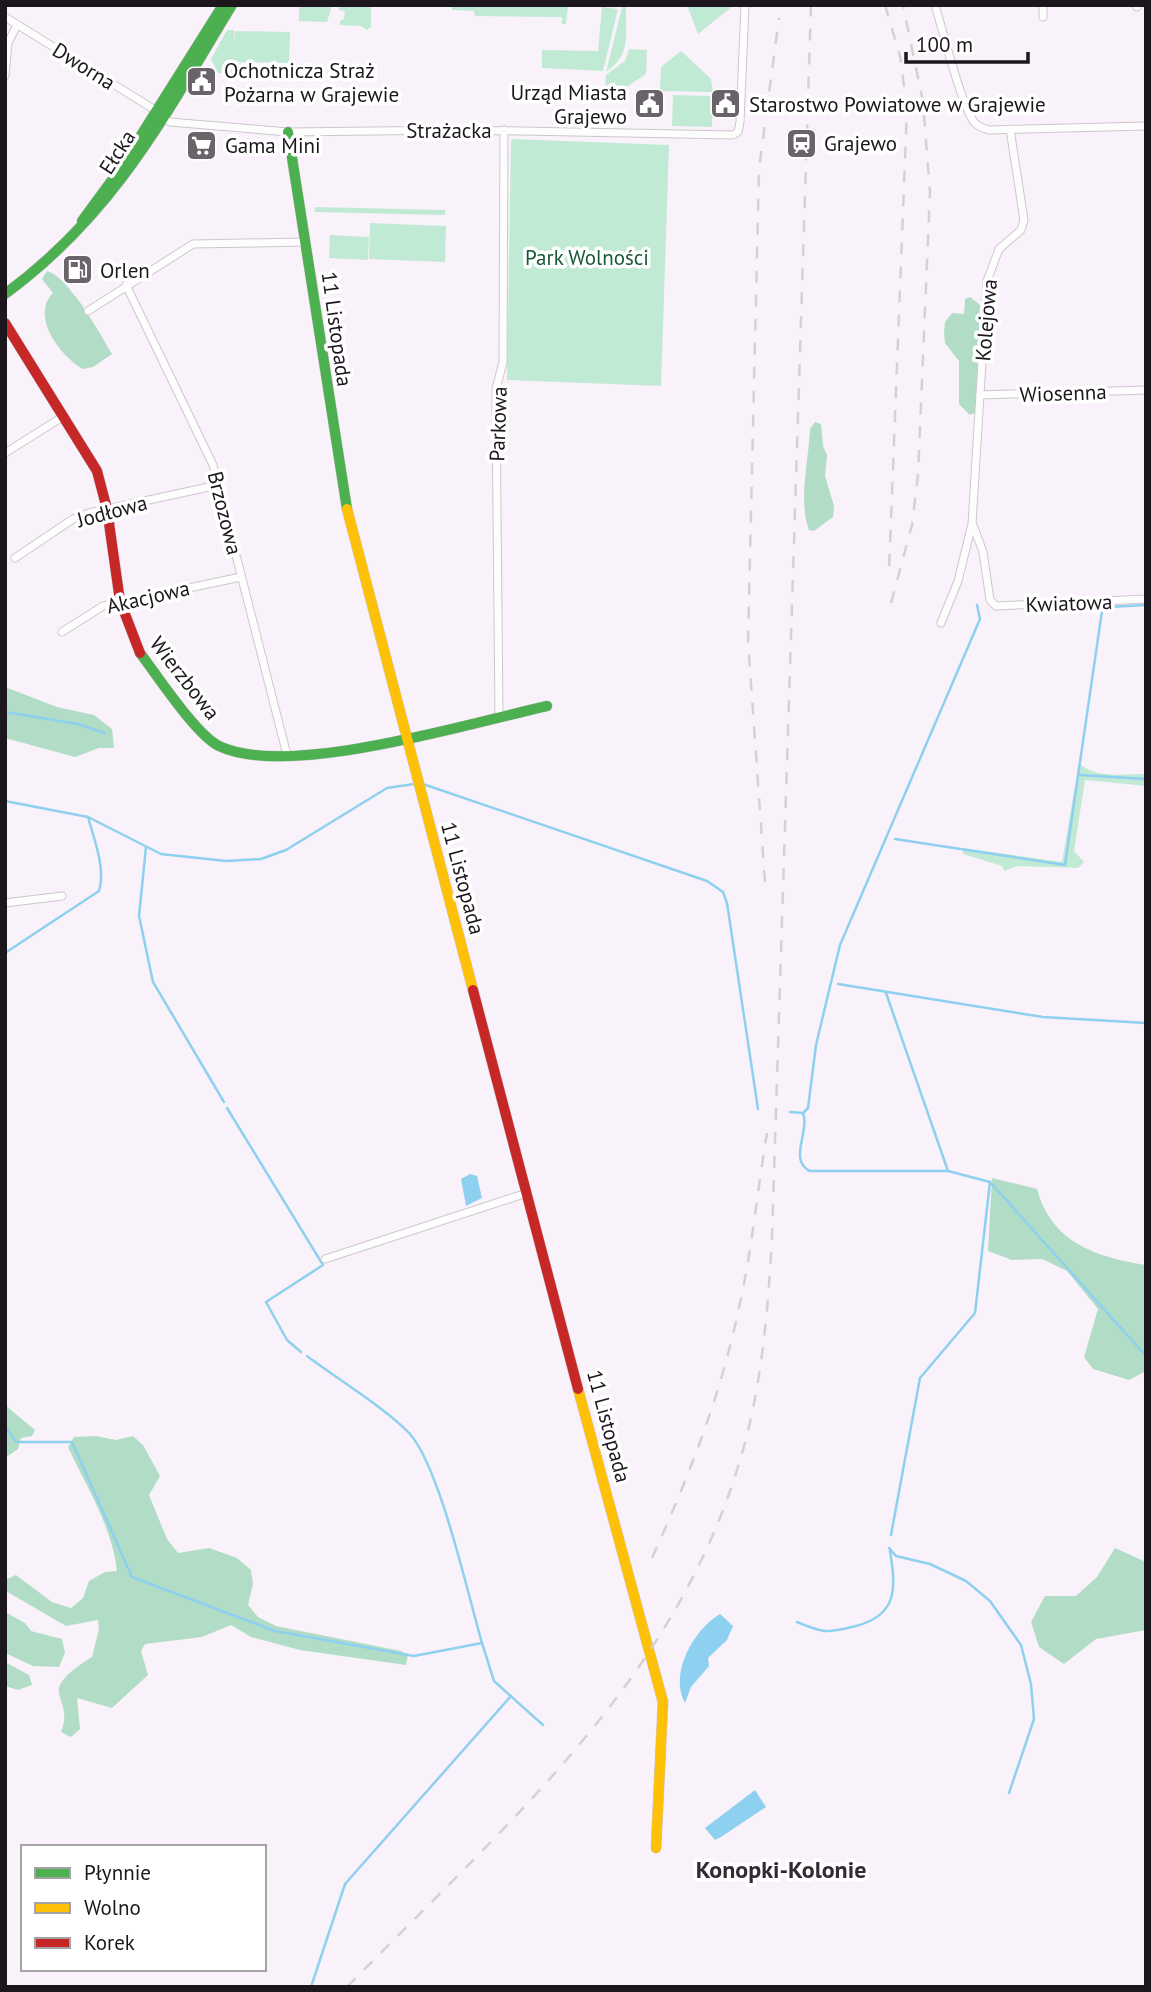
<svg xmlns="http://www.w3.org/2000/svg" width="1151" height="1992" font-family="'PT Sans',sans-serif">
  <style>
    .green { fill: #c1ead4 }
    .forest { fill: #b1ddc6 }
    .water { fill: #8ed0ef }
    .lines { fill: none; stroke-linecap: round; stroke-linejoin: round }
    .stream { stroke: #8ed0ef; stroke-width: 2.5 }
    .street-casing { stroke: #cdc7cd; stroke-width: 9 }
    .fast-casing { stroke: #cdc7cd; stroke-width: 11 }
    .slow-casing { stroke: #cdc7cd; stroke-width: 11 }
    .jam-casing { stroke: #cdc7cd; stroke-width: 11 }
    .street { stroke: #fefdfe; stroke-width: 7 }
    .fast { stroke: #4caf50; stroke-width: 10 }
    .slow { stroke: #ffc107; stroke-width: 10 }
    .jam { stroke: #c62828; stroke-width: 10 }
    .rail { stroke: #d4d1d3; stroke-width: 2.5; stroke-dasharray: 12 12; stroke-linecap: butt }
    .labels { text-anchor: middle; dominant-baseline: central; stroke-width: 7; stroke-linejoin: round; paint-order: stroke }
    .street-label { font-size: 21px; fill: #1c171c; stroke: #fff }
    .poi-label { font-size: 21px; fill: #1c171c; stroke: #fff; text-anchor: start }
    .park-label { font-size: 21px; fill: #175839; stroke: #fff }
    .quarter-label { font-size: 24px; font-weight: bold; fill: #352934; stroke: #fff }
  </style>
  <rect width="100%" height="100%" fill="#faf2fa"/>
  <g class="green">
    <path d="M299,5H332L327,22L299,21Z"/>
    <path d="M339,5H371V27L367,30L360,26L340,25V21L344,19L345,11L339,10Z"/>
    <path d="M452,5L568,6L566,24H562V17L475,16L474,11L452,10Z"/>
    <path d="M687,5H734L698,34Z"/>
    <path d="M602,7L618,9L603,71L542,68V50L598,51Z"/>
    <path d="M622,7H626C625,36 632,54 606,72Z"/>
    <path d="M227,30H234V43L235,31L290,32L289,63L234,62L243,64L242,74L218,73L211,59Z"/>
    <path d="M629,49L647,50L646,74L622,90L605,89L606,75L625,61Z"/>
    <path d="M681,51L711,79L713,92L660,91L661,67Z"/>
    <path d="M673,95L713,96L712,127L672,126Z"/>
    <path d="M513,139L669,145L661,386L507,380L511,141Z"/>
    <path d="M315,207L445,210V215L314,212Z"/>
    <path d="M370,223L446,226L445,262L369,259Z"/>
    <path d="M330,235L369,237L368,260L329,258Z"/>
    <path d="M1079,763C1095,779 1124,774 1146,774V786L1085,780L1074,851L1084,862L1078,868L1017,866L1005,871L1002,866L963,854V848L1062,862Z"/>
  </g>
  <g class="forest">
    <path d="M47,271C69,277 101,335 112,354L93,367L83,369C60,356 30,316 53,293L42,279Z"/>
    <path d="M970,297L980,305L976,405L975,413L970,415L959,404V361L945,343L944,333L945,322L952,313L964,314L965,299Z"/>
    <path d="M815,422L821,424L823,446L827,455L825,476L834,506L833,517L814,531L809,530C798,501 809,459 810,429Z"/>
    <path d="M5,687L57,707L94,715L112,729L114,748H99L75,757L5,738Z"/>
    <path d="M992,1178L1037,1189C1052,1243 1096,1257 1146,1265V1371L1129,1380L1093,1369L1084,1357L1098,1309L1067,1271L1042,1259L1012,1260L988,1251Z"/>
    <path d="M5,1405L35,1430L32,1436L21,1438L18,1449L5,1458Z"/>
    <path d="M96,1436L116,1440L133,1436L143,1445L160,1476L149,1495L167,1539L178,1553L209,1548L237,1558L251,1570L253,1584L248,1605L258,1617L276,1626L401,1651L408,1655L406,1665L300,1650L251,1637L231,1625L202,1637L145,1644L141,1651L148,1675L112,1708L77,1698L80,1729L71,1737L61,1732C76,1694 31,1695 92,1657L99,1629L98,1620L66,1626L6,1591L5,1580L16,1575L52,1602L71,1608L83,1598L89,1581L105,1572L117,1571C112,1526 86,1486 68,1447L74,1437Z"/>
    <path d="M1115,1548L1146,1562V1630L1096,1639L1064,1664L1039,1647L1031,1622L1045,1596H1076L1097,1577Z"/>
    <path d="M5,1612L25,1623L31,1631L62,1639L65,1653L59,1667L33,1666L5,1653Z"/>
    <path d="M5,1662L29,1675L32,1685L18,1690L5,1686Z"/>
  </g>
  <g class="water">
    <path d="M470,1174L477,1176L482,1198L466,1206L461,1179Z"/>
    <path d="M720,1614L733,1626L727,1640L708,1658L709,1666L691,1687L685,1703C669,1674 693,1630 720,1614Z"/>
    <path d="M755,1790L766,1807L721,1837L715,1840L705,1828Z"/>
  </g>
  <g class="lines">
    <g class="stream">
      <path d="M977,605L980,619L840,945L816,1045L808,1108L803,1113C810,1131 788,1161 810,1171H948L990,1182L1146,1356"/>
      <path d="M5,712L78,724L104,733"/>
      <path d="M1080,775L1146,779"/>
      <path d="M423,784L707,881L723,892L727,903L758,1109"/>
      <path d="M5,801L88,817L161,854L226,861L261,859L286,850L387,788L414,784"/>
      <path d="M895,839L1065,865L1102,611L1108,607L1146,605"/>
      <path d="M146,847L139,916L153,982L224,1102"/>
      <path d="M5,953L99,891C106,869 94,839 88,817"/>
      <path d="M838,984L1043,1017L1146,1023"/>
      <path d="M886,993L948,1171"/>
      <path d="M227,1108L323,1265L266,1302L287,1340L301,1352"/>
      <path d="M790,1112L803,1113"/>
      <path d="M5,1426L16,1442H72L132,1577L275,1631L414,1656L482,1643C468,1595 440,1468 410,1434C387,1409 336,1378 307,1356"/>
      <path d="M891,1535L920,1378L975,1313L990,1182"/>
      <path d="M889,1548L896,1556L930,1564L966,1581L990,1601L1021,1645L1031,1684L1034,1719L1009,1793"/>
      <path d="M797,1622C826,1634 827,1633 856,1626C898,1615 896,1588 890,1551"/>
      <path d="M482,1643L494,1681L543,1725"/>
      <path d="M311,1987L345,1884L511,1696"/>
    </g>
    <defs>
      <g id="street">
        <path d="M935,5C943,31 961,104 974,122C978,127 983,128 989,130L1146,126"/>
        <path d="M1043,5V17"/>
        <path d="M1137,5V7"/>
        <path d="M5,17L160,113"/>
        <path d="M5,76L8,43L17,25"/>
        <path d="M162,117L170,122L288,132L462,130L733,135L738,132L740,122L745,5"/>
        <path d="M126,285L213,465L287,755"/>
        <path d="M88,311L193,244L305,242"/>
        <path d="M980,395L1146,390"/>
        <path d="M5,453L64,416"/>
        <path d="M973,525L983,552L990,600L996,606L1146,599"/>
        <path d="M15,558L73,519L89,513L218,485"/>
        <path d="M941,623L958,581L972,524L987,281L999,249L1021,230L1024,220L1010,129"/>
        <path d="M62,632L103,606L241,577"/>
        <path d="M499,717L496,407V389L503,362L504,130"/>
        <path d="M5,903L62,896"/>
        <path d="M325,1259L527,1193"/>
      </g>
      <g id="fast">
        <path d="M288,132L347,509"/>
        <path d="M82,221L118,172L223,5"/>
        <path d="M5,294C114,214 164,117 232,5"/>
        <path d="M140,653C157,675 196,735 219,746C288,779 470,723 547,706"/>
      </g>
      <g id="slow">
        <path d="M347,509L473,990"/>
        <path d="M578,1389L663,1702L656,1848"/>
      </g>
      <g id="jam">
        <path d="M5,323L97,471L107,509L120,601L140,653"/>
        <path d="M473,990L578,1389"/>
      </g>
    </defs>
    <use href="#street" class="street-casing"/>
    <use href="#fast" class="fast-casing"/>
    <use href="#slow" class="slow-casing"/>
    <use href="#jam" class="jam-casing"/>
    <use href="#street" class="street"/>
    <use href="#fast" class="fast"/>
    <use href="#slow" class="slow"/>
    <use href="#jam" class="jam"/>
    <g class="rail">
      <path d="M885,5L900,56L907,108L889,571"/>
      <path d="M891,603L912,525L918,475L930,192L923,102L903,5"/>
      <path d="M765,882L748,641L759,169L779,18"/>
      <path d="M652,1558C688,1478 720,1398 738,1312C752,1252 757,1192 767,1133"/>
      <path d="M347,1987C505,1825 675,1682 741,1457C762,1385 768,1311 772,1237L811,5"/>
    </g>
  </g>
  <defs>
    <symbol id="civic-square" viewBox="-11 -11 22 22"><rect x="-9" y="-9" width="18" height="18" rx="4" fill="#6a646a" stroke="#fff"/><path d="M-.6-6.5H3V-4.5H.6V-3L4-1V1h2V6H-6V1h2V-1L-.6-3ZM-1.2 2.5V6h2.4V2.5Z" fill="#fff"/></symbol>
    <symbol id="station-square" viewBox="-11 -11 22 22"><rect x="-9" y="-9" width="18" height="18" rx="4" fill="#6a646a" stroke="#fff"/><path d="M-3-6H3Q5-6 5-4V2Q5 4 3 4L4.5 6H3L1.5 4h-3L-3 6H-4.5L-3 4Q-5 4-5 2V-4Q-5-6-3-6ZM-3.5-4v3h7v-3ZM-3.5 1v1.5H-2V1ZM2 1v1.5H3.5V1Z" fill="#fff"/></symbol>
    <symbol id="supermarket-square" viewBox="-11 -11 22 22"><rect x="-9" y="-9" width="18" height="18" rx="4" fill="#6a646a" stroke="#fff"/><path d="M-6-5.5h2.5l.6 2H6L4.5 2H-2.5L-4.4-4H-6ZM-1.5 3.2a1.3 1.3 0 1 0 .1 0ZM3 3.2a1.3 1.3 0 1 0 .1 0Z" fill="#fff"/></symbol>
    <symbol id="fuel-square" viewBox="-11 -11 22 22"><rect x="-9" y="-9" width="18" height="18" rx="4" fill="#6a646a" stroke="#fff"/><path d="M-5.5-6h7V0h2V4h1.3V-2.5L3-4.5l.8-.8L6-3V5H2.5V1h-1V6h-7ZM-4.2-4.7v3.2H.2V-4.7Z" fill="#fff"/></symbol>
  </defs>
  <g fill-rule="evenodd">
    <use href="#civic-square" x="184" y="64" width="35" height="35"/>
    <use href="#civic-square" x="632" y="86" width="35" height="35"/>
    <use href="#civic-square" x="708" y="86" width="35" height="35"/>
    <use href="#station-square" x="784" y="126" width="35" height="35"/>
    <use href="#supermarket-square" x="184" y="128" width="35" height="35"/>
    <use href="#fuel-square" x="60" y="252" width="35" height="35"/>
  </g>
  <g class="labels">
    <g class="street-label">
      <text transform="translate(84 66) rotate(32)">Dworna</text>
      <text x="449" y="130">Strażacka</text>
      <text transform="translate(117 152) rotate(-57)">Ełcka</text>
      <text transform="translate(986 320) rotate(-85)">Kolejowa</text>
      <text transform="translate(337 329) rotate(82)">11 Listopada</text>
      <text transform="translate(1063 393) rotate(-2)">Wiosenna</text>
      <text transform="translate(498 424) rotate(-88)">Parkowa</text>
      <text transform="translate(112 511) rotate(-15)">Jodłowa</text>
      <text transform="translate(225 513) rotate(76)">Brzozowa</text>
      <text transform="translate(148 597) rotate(-13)">Akacjowa</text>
      <text transform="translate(1069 603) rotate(-2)">Kwiatowa</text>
      <text transform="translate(185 678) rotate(52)">Wierzbowa</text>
      <text transform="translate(463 878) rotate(75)">11 Listopada</text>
      <text transform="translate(609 1426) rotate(75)">11 Listopada</text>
    </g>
    <g class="poi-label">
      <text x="224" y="70">Ochotnicza Straż<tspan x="224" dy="24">Pożarna w Grajewie</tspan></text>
      <text x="627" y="92" text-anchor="end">Urząd Miasta<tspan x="627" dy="24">Grajewo</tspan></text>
      <text x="749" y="104">Starostwo Powiatowe w Grajewie</text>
      <text x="824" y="143">Grajewo</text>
      <text x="225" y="145">Gama Mini</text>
      <text x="100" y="270">Orlen</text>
    </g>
    <g class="park-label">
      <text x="587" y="257">Park Wolności</text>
    </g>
    <g class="quarter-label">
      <text x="781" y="1869">Konopki-Kolonie</text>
    </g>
  </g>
  <rect width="1151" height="1992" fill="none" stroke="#1c171c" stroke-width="14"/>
  <rect x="21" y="1845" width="245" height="126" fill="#ffffff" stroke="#a4a2a4" stroke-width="2"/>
  <rect x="35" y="1868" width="35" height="10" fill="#4caf50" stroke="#a4a2a4" stroke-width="2"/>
  <text x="84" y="1880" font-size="21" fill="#1c171c">Płynnie</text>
  <rect x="35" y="1903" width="35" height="10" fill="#ffc107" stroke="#a4a2a4" stroke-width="2"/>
  <text x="84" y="1915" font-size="21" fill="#1c171c">Wolno</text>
  <rect x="35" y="1938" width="35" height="10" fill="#c62828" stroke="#a4a2a4" stroke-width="2"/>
  <text x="84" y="1950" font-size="21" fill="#1c171c">Korek</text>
  <path d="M906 52v10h122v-10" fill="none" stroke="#1c171c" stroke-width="3.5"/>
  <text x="916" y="52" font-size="21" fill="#1c171c" stroke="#ffffff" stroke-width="5" paint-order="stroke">100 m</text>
</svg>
